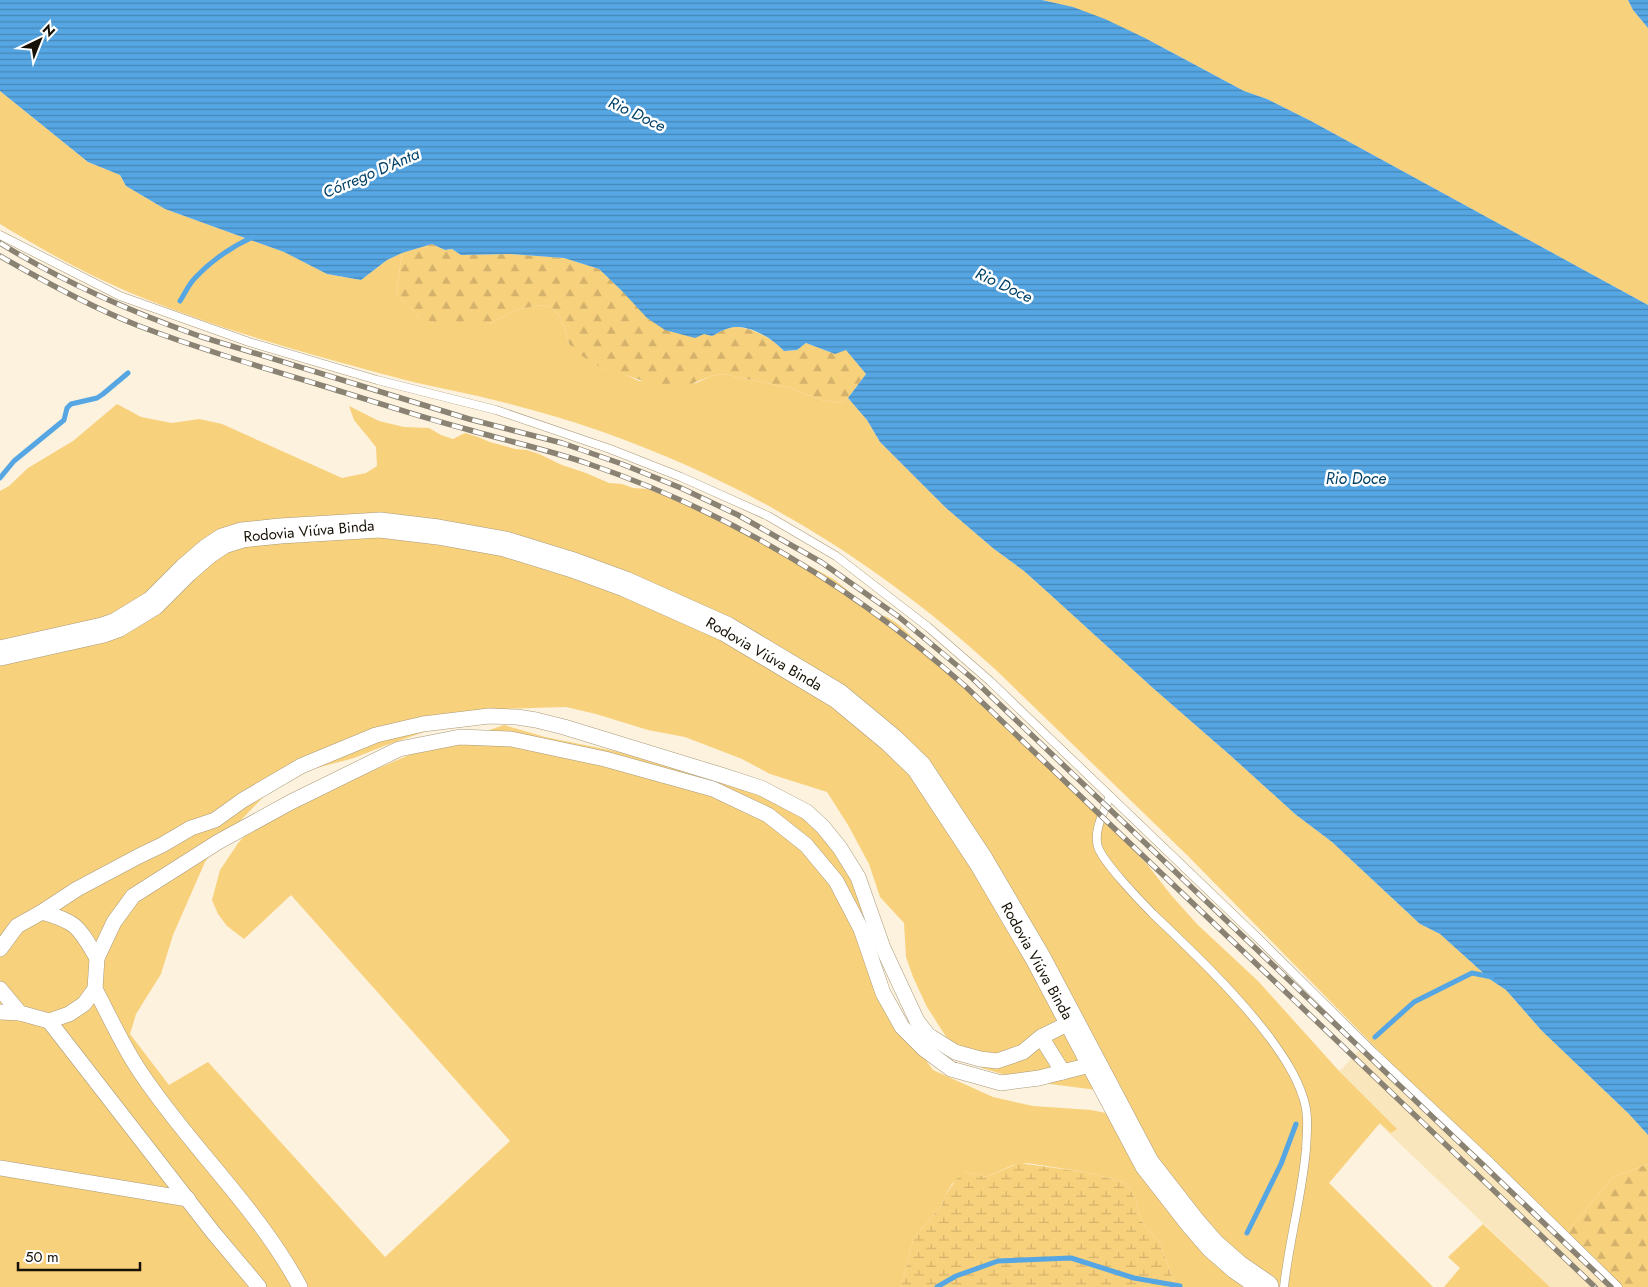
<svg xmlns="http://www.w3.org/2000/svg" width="1648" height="1287" font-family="Jost,sans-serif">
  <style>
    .built { fill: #fae6bc }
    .green { fill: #f8d17d; fill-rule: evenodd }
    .forest { fill: url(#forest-firs) }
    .wetland { fill: url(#wetland-marsh) }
    .water { fill: url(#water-rules) }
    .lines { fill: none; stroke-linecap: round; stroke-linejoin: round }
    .stream { stroke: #55a6e3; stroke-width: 5 }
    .service-casing { stroke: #a99a7a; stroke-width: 9 }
    .minor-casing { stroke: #a99a7a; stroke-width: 16 }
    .primary-casing { stroke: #a99a7a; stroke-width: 26 }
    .service { stroke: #fff; stroke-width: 8 }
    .minor { stroke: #fff; stroke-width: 15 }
    .primary { stroke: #fff; stroke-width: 25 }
    .rail-casing { stroke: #8a8272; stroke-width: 5.5 }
    .rail { stroke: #fff; stroke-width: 4; stroke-dasharray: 11; stroke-linecap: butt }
    .labels { text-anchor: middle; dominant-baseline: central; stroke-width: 5; stroke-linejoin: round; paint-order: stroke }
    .street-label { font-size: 15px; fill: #171105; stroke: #fff }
    .water-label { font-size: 16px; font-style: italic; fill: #004168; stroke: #fff }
  </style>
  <defs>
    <pattern id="forest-firs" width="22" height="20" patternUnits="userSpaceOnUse" patternTransform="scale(1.25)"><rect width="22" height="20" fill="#f8d17d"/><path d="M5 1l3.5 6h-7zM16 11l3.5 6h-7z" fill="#d4b26b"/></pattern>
    <pattern id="wetland-marsh" width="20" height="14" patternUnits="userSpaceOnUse" patternTransform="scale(1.25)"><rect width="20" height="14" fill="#f8d17d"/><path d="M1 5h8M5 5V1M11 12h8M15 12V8" fill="none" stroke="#d4b26b"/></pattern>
    <pattern id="water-rules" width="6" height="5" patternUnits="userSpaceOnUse" patternTransform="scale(1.25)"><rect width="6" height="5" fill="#55a6e3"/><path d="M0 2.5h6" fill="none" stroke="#4586b6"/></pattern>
  </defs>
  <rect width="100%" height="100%" fill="#fcf2de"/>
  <path class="built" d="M1371,1038L1636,1287H1550L1332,1079Z"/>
  <g class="green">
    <path d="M1042,0H1628L1633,10L1648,28V305L1311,121L1267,99L1244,91L1145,38L1055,3Z"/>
    <path d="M0,91L88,162L120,175L126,186L165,209L284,252L327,274L361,280L387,260L402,253L396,293L420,318L489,324L520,309L540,305L551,307L559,315L564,326L569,344L601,368L618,371L639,381L696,383L711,376L723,374L791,388L821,400L840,403L848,398L867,420L880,442L946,508L994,549L1024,571L1043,588L1154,689L1231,756L1295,814L1332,842L1420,924L1440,934L1491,980L1506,990L1542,1031L1629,1114L1648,1135V1164L1613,1177L1562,1238L1189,857L996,670C879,563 751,484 600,431C560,417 519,406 478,396C456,391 434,387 413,382C322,358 230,333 143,298C93,278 46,252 0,224Z"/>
    <path d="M117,404L141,417L172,423L199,419L222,424L342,478L366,473L377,466L376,447L354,420L349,406L379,421L404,427L429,428L441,435L453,439L465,433L478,437L490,442L515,449L527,450L539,454L562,465L586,473L609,483L622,484L633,488L647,489L719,516L835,580L875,613L887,617L898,624L1094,809L1147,864L1171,895L1197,924L1259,982L1340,1072L1397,1129L1391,1133L1380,1123L1329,1183L1433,1287H1176L1159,1241L1144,1225L1139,1214L1136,1201L1131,1191L1123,1182L1085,1172L1027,1163L1013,1165L986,1177L965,1172L952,1184L946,1194L942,1205L914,1237L901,1287H0V491L9,486L28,468L73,441ZM566,707L596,714L648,730L685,737L742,759L770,774L827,792L848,825L869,864L880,897L904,923L906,957L913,977L927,1007L952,1046L959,1053L982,1068L1026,1081L1113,1092L1116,1115L1091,1110L1033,1106L993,1097L933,1070L895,1018L870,976L860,899L845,863L809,822L777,801L702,775L624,753L545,737L504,725L458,741L416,752L262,818L239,842L220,870L212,900L218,914L227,926L244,939L291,895L510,1141L385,1257L208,1062L169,1085L130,1034L136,1014L161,974L173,935L205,862L220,842L272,788L309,770L354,758L384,746L461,719L501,709Z"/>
    <path d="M1483,1224L1550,1287H1444L1460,1268L1448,1257Z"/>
  </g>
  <g class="forest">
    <path d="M432,244L445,250L452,249L461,255L510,254L564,258L599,269L622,291L704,334L712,336C719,332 729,326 738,327C755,329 773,339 784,351L797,350L806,343L835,354L846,349L866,374L848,398L840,403L821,400L791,388L723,374L711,376L678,389L662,388L618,372L601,368L582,356L569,344L564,326L559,315L551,307L540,305L520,309L489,324L464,328L438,324L420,318L396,293L402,253Z"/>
    <path d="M1648,1164V1287H1611L1562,1238L1613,1177Z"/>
  </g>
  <path class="wetland" d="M1019,1163L1085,1172L1123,1182L1131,1191L1136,1201L1139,1214L1144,1225L1159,1241L1176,1287H901L914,1237L942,1205L946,1194L960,1174L965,1172L986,1177Z"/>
  <g class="water">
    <path d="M0,0H1042L1073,7L1105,19L1145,38L1244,91L1267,99L1311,121L1648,305V1135L1629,1114L1542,1031L1506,990L1491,980L1440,934L1420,924L1332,842L1295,814L1231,756L1154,689L1043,588L1024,571L994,549L946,508L880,442L867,420L848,398L866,374L846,350L835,354L806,343L797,350L784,351C773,339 755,328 738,327C729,326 719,332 712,336L704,334L695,338L665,330L647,318L622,291L599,269L564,258L510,254L461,255L452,249L445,250L432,244L402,253L387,260L361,280L327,274L284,252L165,209L126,186L120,175L88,162L0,91Z"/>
    <path d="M1628,0H1648V28L1633,10Z"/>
  </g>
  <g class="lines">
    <g class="stream">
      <path d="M180,301C185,293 189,284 195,278C211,261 233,246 253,237"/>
      <path d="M0,478L14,461L64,420L67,408L71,404L97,398L103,394L128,373"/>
      <path d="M1375,1037L1414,1002L1472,973L1492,977"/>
      <path d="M1247,1233L1281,1164L1296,1124"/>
      <path d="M937,1287L956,1276L998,1261L1071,1258L1134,1278L1180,1286"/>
    </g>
    <defs>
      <g id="service">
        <path d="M0,235L120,296L249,342L377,380L496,410L610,449L681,477L768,516L836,556L928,627L990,681L1259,939L1373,1052L1488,1160L1618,1287"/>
        <path d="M1110,796C1104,811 1093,831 1098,847C1103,862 1140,901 1153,914C1194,953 1235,992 1270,1038C1283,1056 1296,1075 1303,1097C1309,1114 1307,1130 1306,1149C1302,1196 1289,1241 1284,1287"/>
      </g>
      <g id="minor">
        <path d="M42,912L77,889L139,856L162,845L191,828L215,820L243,800L301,766L376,735L423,724L489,716L517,717L536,720L564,727L721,775L761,788L807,812L823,827L840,848L858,877L883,948L917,1021L928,1035L955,1052L980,1059L997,1061L1023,1052L1041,1037L1071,1022"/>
        <path d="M0,949L17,926L42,912C78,922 79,928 97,958"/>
        <path d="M0,989L20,1013L49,1021L69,1014L84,1004L95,989L97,958L114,922L133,896L218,842L291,802L399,749L460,737L511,739L605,759L713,789L768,815L806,845L836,881L861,929L883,993L902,1027L924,1049L951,1069L1001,1083L1039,1078L1094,1064"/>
        <path d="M95,989C110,1017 123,1047 141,1073C190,1147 258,1208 300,1287"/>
        <path d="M0,1012L20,1013"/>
        <path d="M49,1021L212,1231L259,1287"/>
        <path d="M1041,1037L1063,1072"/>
        <path d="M0,1168L188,1199"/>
      </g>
      <path id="primary" d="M0,653L103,630L117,625L153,603L186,570L208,551L223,541L242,535L280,531L380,525L438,532L505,544L573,565L625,584L726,629L838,696L891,740L919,767L981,861L1038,958L1147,1164L1193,1223L1213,1246L1237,1267L1266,1287"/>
    </defs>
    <use href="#service" class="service-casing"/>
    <use href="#minor" class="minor-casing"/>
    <use href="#primary" class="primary-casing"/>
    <use href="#service" class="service"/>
    <use href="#minor" class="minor"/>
    <use href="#primary" class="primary"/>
    <defs>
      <g id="rail">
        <path d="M0,243C63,282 129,311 199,336L469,419L562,443L622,464L681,488L738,515L821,562L899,617L972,678L1611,1287"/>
        <path d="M0,256C45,282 91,307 139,326C197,348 257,366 317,384C366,399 416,416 466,429C507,441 549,450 589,464C729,512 855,588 965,686L1595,1287"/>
      </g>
    </defs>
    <use href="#rail" class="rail-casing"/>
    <use href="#rail" class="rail"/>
  </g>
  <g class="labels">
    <g class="street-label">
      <text transform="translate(309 531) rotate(-5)">Rodovia Viúva Binda</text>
      <text transform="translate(764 654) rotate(30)">Rodovia Viúva Binda</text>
      <text transform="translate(1037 961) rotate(61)">Rodovia Viúva Binda</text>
    </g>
    <g class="water-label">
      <text transform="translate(637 114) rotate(25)">Rio Doce</text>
      <text transform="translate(371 173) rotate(-23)">Córrego D'Anta</text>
      <text transform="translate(1004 285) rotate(25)">Rio Doce</text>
      <text x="1356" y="478">Rio Doce</text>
    </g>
  </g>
  <g transform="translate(40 40) rotate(43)" stroke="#ffffff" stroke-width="4" paint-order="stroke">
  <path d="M0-4L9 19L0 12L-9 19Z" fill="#171105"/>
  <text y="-8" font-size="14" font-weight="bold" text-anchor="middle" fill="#171105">N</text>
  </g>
  <path d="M18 1262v8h122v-8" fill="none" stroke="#171105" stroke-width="2.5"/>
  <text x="25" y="1262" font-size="15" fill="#171105" stroke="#ffffff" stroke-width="4" paint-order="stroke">50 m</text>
</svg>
